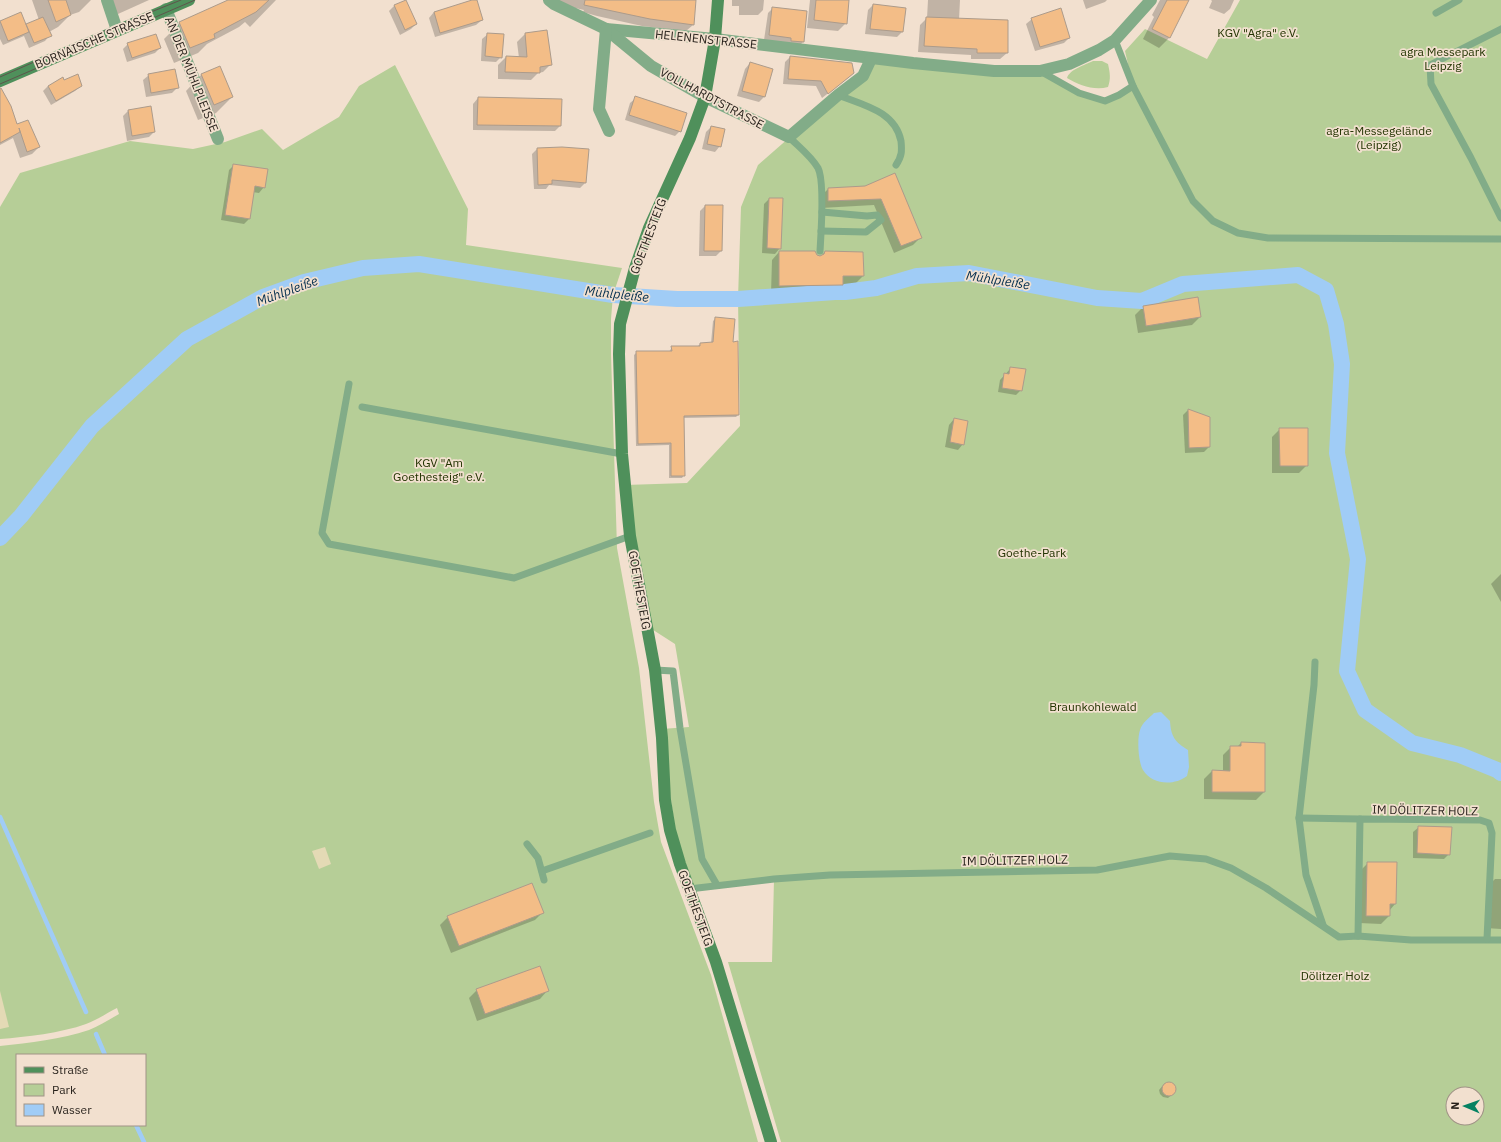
<svg xmlns="http://www.w3.org/2000/svg" width="1501" height="1142" font-family="'IBM Plex Sans',sans-serif">
  <style>
    .green { fill: #b6ce97; fill-rule: evenodd }
    .sand { fill: #e4dab5 }
    .water { fill: #a0ccf6 }
    .shadow { fill: #0003 }
    .lines { fill: none; stroke-linecap: round; stroke-linejoin: round }
    .stream { stroke: #a0ccf6; stroke-width: 4.5 }
    .canal { stroke: #a0ccf6; stroke-width: 16 }
    .building { fill: #f3bd87; stroke: #ac9b8b }
    .service { stroke: #82ac88; stroke-width: 7 }
    .minor { stroke: #82ac88; stroke-width: 12 }
    .secondary { stroke: #4f905b; stroke-width: 12 }
    .tram { stroke: #5e554c; stroke-width: 1 }
    .labels { text-anchor: middle; dominant-baseline: central; stroke-width: 3.5; stroke-linejoin: round; paint-order: stroke }
    .park-label { font-size: 12px; fill: #233402; stroke: #f2e0cf }
    .street-label { font-size: 12px; fill: #251f19; stroke: #f2e0cf }
    .water-label { font-size: 13px; font-style: italic; fill: #032e4e; stroke: #f2e0cf }
  </style>
  <rect width="100%" height="100%" fill="#f2e0cf"/>
  <g class="green">
    <path d="M1240,0H1501V1142H781L728,962H772L774,879L689,889L680,864L661,729L689,727L675,644L647,626L625,485L687,483L740,426L738,299L741,207L758,165L838,95L871,59L1040,71L1079,93L1105,101L1133,86L1125,51L1145,29L1207,59ZM1453,1094H1477V1118H1453Z"/>
    <path d="M1093,61H1102L1108,64C1110,73 1111,79 1108,87C1094,91 1079,85 1067,78C1070,69 1085,65 1093,61Z"/>
    <path d="M395,65L468,209L466,245L622,268L613,295L611,319V354L617,548L639,668L654,802L661,842L711,975L758,1142H0V1046C30,1043 61,1039 89,1030C99,1026 110,1019 119,1014L117,1008C107,1013 97,1020 86,1024C61,1033 26,1037 0,1039V207L20,173L130,141L193,149L225,142L262,129L283,150L339,117L359,86ZM17,1055H145V1125H17Z"/>
  </g>
  <g class="sand">
    <path d="M325,847L331,864L319,869L312,851Z"/>
    <path d="M0,991L9,1027L0,1029Z"/>
  </g>
  <path class="water" d="M1161,712L1170,721C1171,737 1175,742 1188,750L1189,767L1187,776C1174,786 1152,785 1143,770C1138,762 1137,738 1140,730C1142,723 1149,718 1154,713Z"/>
  <g class="shadow">
    <path d="M32,0H91L79,12L70,15L58,27L49,32L50,35L45,41L29,48L24,36L3,45L0,39V22L20,13L26,26L39,20Z"/>
    <path d="M108,0H149L118,14Z"/>
    <path d="M230,0H276L250,27L245,22L239,27L207,44L198,53L174,63L164,39L180,23Z"/>
    <path d="M476,0L482,20L476,25L435,37L429,18L434,12Z"/>
    <path d="M550,0H686L693,25L686,31L642,26L597,16L583,12L584,10L553,3Z"/>
    <path d="M732,0H764L763,10L758,15H739V6H732Z"/>
    <path d="M810,0H848L846,23L838,31L807,28Z"/>
    <path d="M928,0H960L959,20L1007,53L1000,59H971V55L918,52L920,25L927,18Z"/>
    <path d="M1083,0H1107L1105,2L1086,9Z"/>
    <path d="M1160,0H1188L1169,38L1159,48L1143,39L1154,17L1152,15Z"/>
    <path d="M1211,0H1234L1230,9L1224,14L1209,8L1212,1Z"/>
    <path d="M405,1L416,24L411,29L400,35L389,11L394,6Z"/>
    <path d="M873,5L902,32L897,37L865,34L868,10Z"/>
    <path d="M773,8L803,42L798,47L764,40L768,13Z"/>
    <path d="M1032,19L1069,38L1064,43L1035,51L1026,24Z"/>
    <path d="M547,31L551,64L543,72L538,73L531,80L498,79V65L506,57L519,58L517,42L525,34Z"/>
    <path d="M488,34L501,57L496,62L481,61L482,39Z"/>
    <path d="M128,44L160,48L155,53L127,62L123,49Z"/>
    <path d="M790,57L848,78L822,98L816,86L783,84L785,62Z"/>
    <path d="M750,63L764,97L759,102L737,96L745,69Z"/>
    <path d="M220,67L232,97L216,113L198,120L186,91L201,75Z"/>
    <path d="M149,75L178,87L172,93L146,97L143,80Z"/>
    <path d="M64,81L81,86L75,91L51,105L43,91L48,86Z"/>
    <path d="M478,98L561,100L560,126L555,131L473,130V104Z"/>
    <path d="M636,98L680,131L675,136L625,120L630,103Z"/>
    <path d="M0,103L16,125L39,147L32,154L20,158L13,138L0,145Z"/>
    <path d="M151,107L154,132L149,137L127,141L123,116L128,111Z"/>
    <path d="M711,127L720,146L715,152L702,149L706,132Z"/>
    <path d="M537,149L585,183L580,188L549,185L546,189H534L532,154Z"/>
    <path d="M234,165L264,187L259,193L253,192L249,219L244,224L221,220L229,170Z"/>
    <path d="M895,175L921,237L913,245L894,253L874,205L821,208V196L828,189L866,187Z"/>
    <path d="M769,199H782L780,248L775,254L762,253L764,204Z"/>
    <path d="M705,206L721,251L716,256H699L700,211Z"/>
    <path d="M779,252L821,256L825,252L863,276L855,284H842L834,293H771L772,260Z"/>
    <path d="M1198,298L1200,317L1192,325L1138,333L1135,315L1143,307Z"/>
    <path d="M716,318L732,343L738,415L736,417L683,418L684,475L682,478H669V445L636,446L634,355L637,352H669L672,347L698,346L700,344L711,343L713,321Z"/>
    <path d="M1011,368L1021,390L1016,395L998,392L1000,380Z"/>
    <path d="M1188,410L1209,418V447L1204,452L1185,453L1183,415Z"/>
    <path d="M954,419L963,444L958,450L945,447L949,425Z"/>
    <path d="M1280,429L1307,465L1299,473H1272V437Z"/>
    <path d="M1501,574V602L1491,584Z"/>
    <path d="M1241,743L1264,792L1256,800L1204,799V779L1212,771H1223V755L1231,747H1237Z"/>
    <path d="M1419,827L1449,854L1444,859L1413,858V832Z"/>
    <path d="M1368,863L1395,904L1389,911V916L1381,924L1359,923L1360,871Z"/>
    <path d="M1495,879H1501V929L1485,928L1487,887Z"/>
    <path d="M543,912L535,920L451,953L440,925L448,917Z"/>
    <path d="M477,990L547,991L540,999L477,1021L469,998Z"/>
    <path d="M1165,1083H1171L1175,1086V1092L1168,1098L1163,1097L1160,1094L1159,1090Z"/>
  </g>
  <g class="lines">
    <g class="stream">
      <path d="M0,817L86,1012"/>
      <path d="M96,1034L105,1055"/>
      <path d="M136,1125L144,1142"/>
    </g>
    <path class="canal" d="M0,538L21,516L92,426L187,339L263,297L304,282L363,268L419,264L613,295L677,299H738L835,292H845L876,288L917,276L969,273L1097,298L1142,301L1183,284L1298,275L1326,290L1336,324L1342,364L1337,453L1358,559L1347,671L1365,710L1412,743L1460,755L1497,770L1501,773"/>
  </g>
  <g class="building">
    <path d="M48,0H66L71,15L56,22Z"/>
    <path d="M228,0H269L256,12L214,34L215,38L190,48L179,22Z"/>
    <path d="M406,0L417,24L405,30L394,5Z"/>
    <path d="M472,0H477L483,20L440,33L434,12Z"/>
    <path d="M585,0H696L694,25L650,19L584,5Z"/>
    <path d="M816,0H849L847,24L814,20Z"/>
    <path d="M1167,0H1189L1170,38L1152,29Z"/>
    <path d="M873,4L906,8L903,32L870,29Z"/>
    <path d="M772,7L807,11L804,42L791,41V38L769,35Z"/>
    <path d="M1061,8L1070,38L1040,47L1031,18Z"/>
    <path d="M21,12L29,32L8,41L0,21Z"/>
    <path d="M43,17L52,36L34,43L26,24Z"/>
    <path d="M926,17L1008,20V53H977V49L924,46Z"/>
    <path d="M547,30L552,65L540,67V73L505,72L506,56L527,57L525,33Z"/>
    <path d="M487,33L504,34L502,58L485,56Z"/>
    <path d="M156,34L161,48L132,58L127,43Z"/>
    <path d="M790,56L852,63L854,73L828,94L821,81L788,79Z"/>
    <path d="M750,62L773,69L765,97L742,91Z"/>
    <path d="M220,66L233,97L214,105L201,74Z"/>
    <path d="M175,69L179,88L151,93L148,74Z"/>
    <path d="M78,74L82,86L56,101L48,86L63,77L64,80Z"/>
    <path d="M0,88H1L11,106L17,124L28,120L40,147L27,152L19,128L20,132L0,143Z"/>
    <path d="M635,96L687,113L681,132L629,115Z"/>
    <path d="M478,97L562,99L561,126L477,125Z"/>
    <path d="M151,106L155,132L132,136L128,110Z"/>
    <path d="M711,126L725,129L721,147L707,144Z"/>
    <path d="M562,147L589,149L586,183L552,180V184L538,185L537,148Z"/>
    <path d="M233,164L268,169L265,188L255,186L250,219L225,215Z"/>
    <path d="M895,173L922,238L901,246L881,199L828,201V188L865,186Z"/>
    <path d="M769,198H783L781,249L767,248Z"/>
    <path d="M705,205H723L722,251H704Z"/>
    <path d="M779,251H815L817,255L820,256L824,254L825,251L863,252L864,276H843V285L779,286Z"/>
    <path d="M1198,297L1201,317L1146,326L1143,306Z"/>
    <path d="M715,317L735,319L733,342L738,341L739,415L684,416L685,476H671V443L638,444L636,351H672L671,346H700V343L713,342Z"/>
    <path d="M1010,367L1026,369L1022,391L1002,388L1004,373L1009,374Z"/>
    <path d="M1188,409L1210,417V447L1189,448Z"/>
    <path d="M954,418L968,421L964,445L950,442Z"/>
    <path d="M1279,428H1308V466H1280Z"/>
    <path d="M1241,742L1265,743V792H1212V770L1230,771V746H1241Z"/>
    <path d="M1418,826L1452,827L1450,855L1417,853Z"/>
    <path d="M1367,862H1397L1396,904H1390V916H1366Z"/>
    <path d="M532,883L544,913L459,946L447,916Z"/>
    <path d="M540,966L549,991L485,1014L476,989Z"/>
    <circle cx="1169" cy="1089" r="7"/>
  </g>
  <g class="lines">
    <g class="service">
      <path d="M1436,13L1459,0"/>
      <path d="M1115,40L1133,86L1193,201L1213,221L1238,233L1268,238L1501,239"/>
      <path d="M1040,71L1079,93L1105,101L1119,95L1133,86"/>
      <path d="M838,95C863,105 895,111 901,141C902,151 902,156 896,165"/>
      <path d="M789,137C799,147 811,156 818,168C825,181 821,234 820,251"/>
      <path d="M1501,218L1471,158L1431,84L1430,65L1501,29"/>
      <path d="M821,231L866,232L881,220L877,215L867,216L822,212"/>
      <path d="M349,384L322,533L329,544L514,578L630,536"/>
      <path d="M362,407L622,454"/>
      <path d="M1315,662L1314,685L1299,818L1306,875L1323,925"/>
      <path d="M655,670L673,671L680,728L702,859L717,885"/>
      <path d="M1299,818L1360,819"/>
      <path d="M527,844L538,858L544,880"/>
      <path d="M542,871L650,833"/>
      <path d="M689,889L774,879L830,875L1097,870L1170,856L1206,859L1231,868L1266,888L1339,937L1358,936L1411,940H1501"/>
      <path d="M1358,936L1360,819L1480,820L1489,823L1492,833L1487,939"/>
    </g>
    <g class="minor">
      <path d="M107,0L117,30"/>
      <path d="M549,0L554,4L606,29L715,39L913,63L994,71H1040L1069,64L1099,50L1115,40L1151,0"/>
      <path d="M166,9L218,139"/>
      <path d="M606,29L651,66L705,97L789,137L838,95L863,76L871,59"/>
      <path d="M606,29L599,109L609,131"/>
    </g>
    <g class="secondary">
      <path d="M718,0L715,39L705,97L690,138L649,228L635,268L620,324L619,354L622,454L630,536L655,670L662,738L665,800L670,830L680,864L716,962L771,1142"/>
      <path d="M0,81L189,0"/>
    </g>
    <g class="tram">
      <path d="M0,77L116,26L181,0"/>
      <path d="M0,84L195,0"/>
    </g>
  </g>
  <g class="labels">
    <g class="park-label">
      <text x="1258" y="32">KGV "Agra" e.V.</text>
      <text x="1443" y="51">agra Messepark<tspan x="1443" dy="14">Leipzig</tspan></text>
      <text x="1379" y="130">agra-Messegelände<tspan x="1379" dy="14">(Leipzig)</tspan></text>
      <text x="439" y="462">KGV "Am<tspan x="439" dy="14">Goethesteig" e.V.</tspan></text>
      <text x="1032" y="552">Goethe-Park</text>
      <text x="1093" y="706">Braunkohlewald</text>
      <text x="1335" y="975">Dölitzer Holz</text>
    </g>
    <g class="street-label">
      <text transform="translate(706 39) rotate(6)">HELENENSTRASSE</text>
      <text transform="translate(94 40) rotate(-23)">BORNAISCHE STRASSE</text>
      <text transform="translate(192 74) rotate(68)">AN DER MÜHLPLEISSE</text>
      <text transform="translate(712 98) rotate(28)">VOLLHARDTSTRASSE</text>
      <text transform="translate(648 236) rotate(-69)">GOETHESTEIG</text>
      <text transform="translate(640 590) rotate(80)">GOETHESTEIG</text>
      <text transform="translate(1425 810) rotate(1)">IM DÖLITZER HOLZ</text>
      <text transform="translate(1015 860) rotate(-1)">IM DÖLITZER HOLZ</text>
      <text transform="translate(696 908) rotate(70)">GOETHESTEIG</text>
    </g>
    <g class="water-label">
      <text transform="translate(998 280) rotate(9)">Mühlpleiße</text>
      <text transform="translate(287 291) rotate(-20)">Mühlpleiße</text>
      <text transform="translate(617 294) rotate(6)">Mühlpleiße</text>
    </g>
  </g>
  <rect x="16" y="1054" width="130" height="72" fill="#f2e0cf" stroke="#a09386"/>
  <rect x="24" y="1067" width="20" height="6" fill="#4f905b" stroke="#a09386"/>
  <text x="52" y="1074" font-size="12" fill="#251f19">Straße</text>
  <rect x="24" y="1084" width="20" height="12" fill="#b6ce97" stroke="#a09386"/>
  <text x="52" y="1094" font-size="12" fill="#251f19">Park</text>
  <rect x="24" y="1104" width="20" height="12" fill="#a0ccf6" stroke="#a09386"/>
  <text x="52" y="1114" font-size="12" fill="#251f19">Wasser</text>
  <g transform="translate(1465 1106) rotate(272)"><circle r="19" fill="#f2e0cf" stroke="#a09386"/>
  <path d="M0-3L7 15L0 10L-7 15Z" fill="#058262"/>
  <text y="-6" font-size="11" font-weight="bold" text-anchor="middle" fill="#251f19">N</text>
  </g>
</svg>
